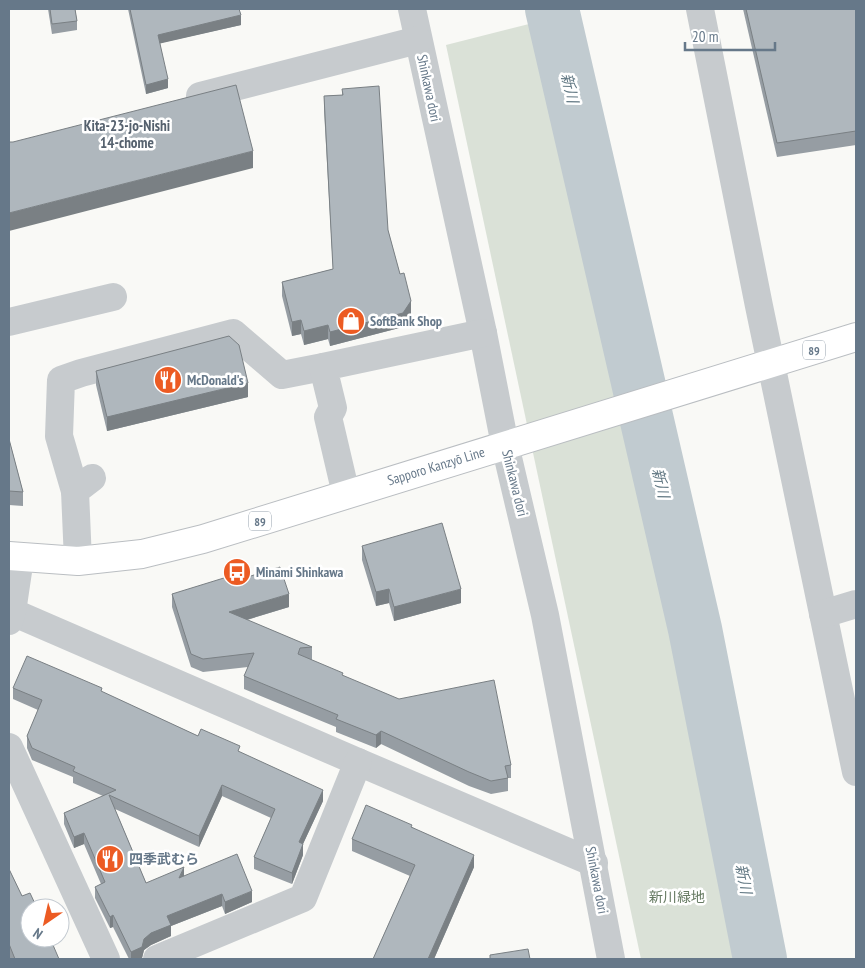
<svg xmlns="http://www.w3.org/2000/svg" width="865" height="968" font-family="'PT Sans Narrow','Noto Sans JP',sans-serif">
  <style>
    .green { fill: #dae1d7 }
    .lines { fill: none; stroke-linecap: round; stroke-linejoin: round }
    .river { stroke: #c1cbd0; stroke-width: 54 }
    .major-casing { stroke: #babec2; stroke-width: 30 }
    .minor { stroke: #c7cbce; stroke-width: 28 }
    .major { stroke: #fff; stroke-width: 28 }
    .wall { fill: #969da3 }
    .shaded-wall { fill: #7a8084 }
    .building { fill: #afb7bd; stroke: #7a8084 }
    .labels { text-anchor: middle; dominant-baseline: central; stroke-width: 5; stroke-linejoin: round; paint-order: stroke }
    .shield { fill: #fff; stroke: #94a0ac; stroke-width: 1 }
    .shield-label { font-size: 12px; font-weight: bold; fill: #667889 }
    .street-label { font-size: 14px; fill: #667889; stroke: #fff }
    .poi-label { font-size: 14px; font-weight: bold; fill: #667889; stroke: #fff; text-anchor: start }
    .park-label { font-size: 14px; fill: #667a62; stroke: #fff }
    .water-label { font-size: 15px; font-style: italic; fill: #637984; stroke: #fff }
    .neighbourhood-label { font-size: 15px; font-weight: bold; fill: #55616e; stroke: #fff }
  </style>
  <rect width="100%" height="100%" fill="#f9f9f6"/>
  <path class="green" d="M537,22L740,959H641L446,45Z"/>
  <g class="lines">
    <path class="river" d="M552,9L695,629L760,959"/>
    <defs>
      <path id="major" d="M9,556L78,561L142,554L203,539L856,337"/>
    </defs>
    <use href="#major" class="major-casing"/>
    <g class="minor">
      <path d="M412,9L483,333L505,445L545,615L611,959"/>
      <path d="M700,9L759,306L856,772"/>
      <path d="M200,96L418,40"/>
      <path d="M9,322L113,297"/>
      <path d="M75,491L59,436L61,380L81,373L233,333L282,375L323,367"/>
      <path d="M346,494L328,417L333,408L323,367L483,333"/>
      <path d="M78,561L75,491L92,478"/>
      <path d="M12,612L358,762L594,863"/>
      <path d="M823,614L856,604"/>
      <path d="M9,621L12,612L20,558"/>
      <path d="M9,747L106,959"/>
      <path d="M157,959L303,898L358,762"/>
    </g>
    <use href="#major" class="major"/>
  </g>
  <g class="wall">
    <path d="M48,9H75L77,21V30L52,34Z"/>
    <path d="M128,9H239L241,25L160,43L168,88L146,94Z"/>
    <path d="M743,9H856V145L777,157Z"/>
    <path d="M342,89L388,230L411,315L403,327L330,346L328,339L304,345L301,334L292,336L282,296V282L333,269L324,110V96L342,95Z"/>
    <path d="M96,371L248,397L107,431L96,385Z"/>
    <path d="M9,439L23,492V506L9,505Z"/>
    <path d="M362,546L461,603L394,621L389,603L376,606L362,560Z"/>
    <path d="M241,579L289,607L247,620L312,647V660L511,765V778H508V791L491,794L469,786L381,744L376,748L336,732V727L244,689V676L248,667L203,672L191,667L172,607V594Z"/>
    <path d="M13,688L102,692L198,736L240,752L323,801L303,844V855L292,884L254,869V857L271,818L222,796L199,847L115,809L146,883L184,876L252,902L225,914L222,906L171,926V936L151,945L144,950L142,958L139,959H129L113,927L110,928L95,898V887L101,884L84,844L74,848L64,824V813L103,796L73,783V777L32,760L27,748V736L38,710L13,699Z"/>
    <path d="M412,827L474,867L434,959H373L410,876L352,851V839Z"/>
    <path d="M9,869L22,896L59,959H10L9,955Z"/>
  </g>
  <g class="shaded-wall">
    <path d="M241,15V25L158,44V35Z"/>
    <path d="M168,79V88L146,94V85Z"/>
    <path d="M253,151V168L9,231V213Z"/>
    <path d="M411,301V315L403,327L330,346V332Z"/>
    <path d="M301,320V334L292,336V322Z"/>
    <path d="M328,325V339L304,345V331Z"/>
    <path d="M248,383V397L107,431V417Z"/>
    <path d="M389,589V603L376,606V592Z"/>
    <path d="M461,589V603L394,621V607Z"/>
    <path d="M289,594V607L229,625V612Z"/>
    <path d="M381,731V744L376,748V735Z"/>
    <path d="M222,785V796L199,847V836Z"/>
    <path d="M323,790V801L303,844V855L292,884V873L299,842Z"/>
    <path d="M84,833V844L74,848V837Z"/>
    <path d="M474,855V867L434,959H428Z"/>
    <path d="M184,867V878H179Z"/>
    <path d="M252,891V902L225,914V902Z"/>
    <path d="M222,894V906L171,926V936L151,945L144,950L142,958L139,959H131V952L167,916Z"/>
    <path d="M113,915V927L110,928V917Z"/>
  </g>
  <g class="building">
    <path d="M50,9H75L77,21L52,24Z"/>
    <path d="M130,9H239L241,15L158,35L168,79L146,85Z"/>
    <path d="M746,9H856V131L777,143Z"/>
    <path d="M236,85L253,151L9,213V142H13Z"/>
    <path d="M379,86L388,230L400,274L404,273L411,301L403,313L330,332L328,325L304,331L301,320L292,322L282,282L333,269L324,96L343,95L342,89Z"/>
    <path d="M229,336L239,345L248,383L107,417L96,371Z"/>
    <path d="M9,439L23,492L9,491Z"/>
    <path d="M442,523L461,589L394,607L389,589L376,592L362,546Z"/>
    <path d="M280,567L289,594L229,612L312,647L300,648L298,654L343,673L342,675L399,699L494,680L511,765L505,766L508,778L491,781L469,772L381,731L376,735L336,719L338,715L244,676L254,653L203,659L191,654L172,594L240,573L241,579Z"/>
    <path d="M27,656L102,688L101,691L198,736L201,729L240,746L238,751L323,790L299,842L303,844L292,873L254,857L275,809L222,785L199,836L109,795L146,883L184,867L179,878L237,854L252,891L225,902L222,894L167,916L171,925L151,933L144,939L142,947L131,952L113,915L110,917L95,887L105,882L84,833L74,837L64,813L116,790L73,771L75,767L32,748L27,736L42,700L13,688Z"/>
    <path d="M366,805L412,825L411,827L474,855L428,959H373L415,865L352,839Z"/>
    <path d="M9,869L22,896L30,893L37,908H30V938H50L59,959H15L9,944Z"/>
    <path d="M528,949L530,959H490V955Z"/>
  </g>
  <defs>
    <symbol id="shop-disc" viewBox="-11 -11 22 22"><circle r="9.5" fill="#ec5b23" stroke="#fff"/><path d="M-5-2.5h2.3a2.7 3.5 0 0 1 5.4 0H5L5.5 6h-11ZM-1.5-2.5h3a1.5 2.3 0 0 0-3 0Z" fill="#fff"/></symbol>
    <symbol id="restaurant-disc" viewBox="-11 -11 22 22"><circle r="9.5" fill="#ec5b23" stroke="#fff"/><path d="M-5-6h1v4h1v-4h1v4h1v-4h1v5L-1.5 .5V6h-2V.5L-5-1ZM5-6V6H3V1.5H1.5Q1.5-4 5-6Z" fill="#fff"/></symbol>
    <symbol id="bus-disc" viewBox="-11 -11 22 22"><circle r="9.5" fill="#ec5b23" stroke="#fff"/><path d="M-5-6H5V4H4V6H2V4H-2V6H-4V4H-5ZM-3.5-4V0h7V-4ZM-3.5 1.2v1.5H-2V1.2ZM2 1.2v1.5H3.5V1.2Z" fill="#fff"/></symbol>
  </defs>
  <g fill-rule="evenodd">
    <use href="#shop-disc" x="335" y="305" width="32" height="32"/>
    <use href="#restaurant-disc" x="152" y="364" width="32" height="32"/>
    <use href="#bus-disc" x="221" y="556" width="32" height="32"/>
    <use href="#restaurant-disc" x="94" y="843" width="32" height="32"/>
  </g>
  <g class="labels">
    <g class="shield">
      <rect x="803" y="340.5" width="22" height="19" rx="4"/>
      <rect x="249" y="511.5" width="22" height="19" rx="4"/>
    </g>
    <g class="shield-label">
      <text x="814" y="350">89</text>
      <text x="260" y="521">89</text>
    </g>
    <g class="street-label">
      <text transform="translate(429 88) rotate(78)">Shinkawa dori</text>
      <text transform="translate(436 466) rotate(-17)">Sapporo Kanzyō Line</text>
      <text transform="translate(515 483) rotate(76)">Shinkawa dori</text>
      <text transform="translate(597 880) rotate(79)">Shinkawa dori</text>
    </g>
    <g class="poi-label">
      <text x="370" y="321">SoftBank Shop</text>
      <text x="187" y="380">McDonald's</text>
      <text x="256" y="572">Minami Shinkawa</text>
      <text x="129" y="859">四季武むら</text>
    </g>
    <g class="park-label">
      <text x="677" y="897">新川緑地</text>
    </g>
    <g class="water-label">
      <text transform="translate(570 88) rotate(77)">新川</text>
      <text transform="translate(661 483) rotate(77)">新川</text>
      <text transform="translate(744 879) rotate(79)">新川</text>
    </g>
    <g class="neighbourhood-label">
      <text x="127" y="125">Kita-23-jo-Nishi<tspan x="127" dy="17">14-chome</tspan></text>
    </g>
  </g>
  <rect width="865" height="968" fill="none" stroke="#667889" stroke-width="20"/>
  <g transform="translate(45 923) rotate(214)"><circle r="24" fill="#ffffff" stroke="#c2c9d0"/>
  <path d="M0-4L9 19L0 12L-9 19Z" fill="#ec5b23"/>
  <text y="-8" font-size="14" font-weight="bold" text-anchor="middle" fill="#667889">N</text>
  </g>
  <path d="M685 42v8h90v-8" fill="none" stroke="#667889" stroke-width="2.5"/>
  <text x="692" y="42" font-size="15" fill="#667889" stroke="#ffffff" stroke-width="4" paint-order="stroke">20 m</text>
</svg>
